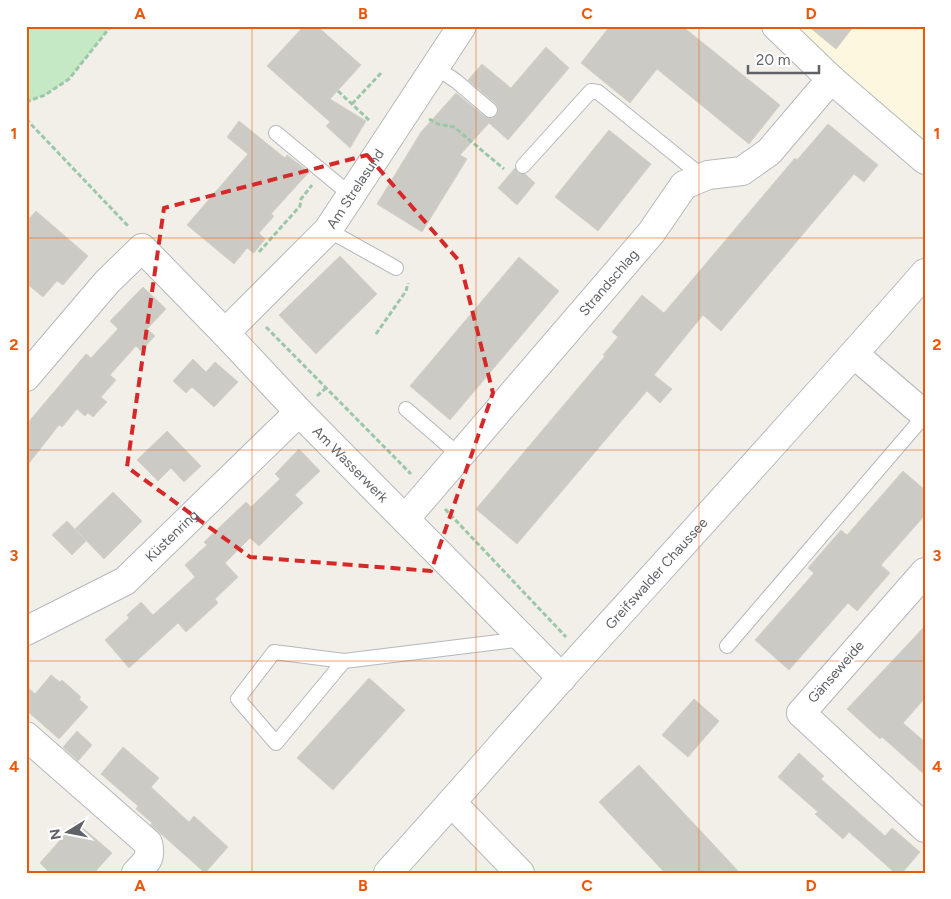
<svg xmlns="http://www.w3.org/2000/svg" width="951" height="899" font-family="Figtree,sans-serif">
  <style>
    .commercial { fill: #fef7e0 }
    .green { fill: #c5e8c5 }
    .building { fill: #cccac5; stroke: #d6d1c6 }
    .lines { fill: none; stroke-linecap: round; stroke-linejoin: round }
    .lane-casing { stroke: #b5b8bc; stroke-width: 16 }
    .street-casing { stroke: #b5b8bc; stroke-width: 30 }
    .secondary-casing { stroke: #b6babf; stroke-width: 30 }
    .path { stroke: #9cc7a9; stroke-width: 3; stroke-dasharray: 5 2.5; stroke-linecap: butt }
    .lane { stroke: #fff; stroke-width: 14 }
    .street { stroke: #fff; stroke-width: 28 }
    .secondary { stroke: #fff; stroke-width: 28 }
    .marked { fill: none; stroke: #d62828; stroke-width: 4; stroke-dasharray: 10 6; stroke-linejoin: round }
    .grid { fill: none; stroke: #e8590c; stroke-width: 1; stroke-opacity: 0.55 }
    .labels { text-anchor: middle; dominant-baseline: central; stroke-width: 4.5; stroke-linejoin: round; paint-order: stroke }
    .street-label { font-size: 14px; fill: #5f6368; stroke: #fff }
    .neatline { fill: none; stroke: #e8590c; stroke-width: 2 }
    .grid-label { font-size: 16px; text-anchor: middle; font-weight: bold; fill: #e8590c }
  </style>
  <rect width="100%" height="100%" fill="#f1efe8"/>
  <path class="commercial" d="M788,26H925V149Z"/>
  <path class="green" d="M26,26H111L69,79L45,95L26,102Z"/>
  <g class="building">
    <path d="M304,26H317L361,65L330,99L366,121L350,148L326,126L330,122L267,66Z"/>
    <path d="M610,26H682L780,105L749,144L657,69L630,103L581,63Z"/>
    <path d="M808,26H854L836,49Z"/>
    <path d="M546,47L569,68L508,140L489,123L460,155L467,159L422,232L377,204L421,132L456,93L485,117L492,118L497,115L498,108L496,104L468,80L482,64L511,88Z"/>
    <path d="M239,121L285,158L287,155L309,172L271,214L274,216L259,233L265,239L254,253L247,248L234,264L187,225L248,154L227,137Z"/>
    <path d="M828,124L878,165L864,182L854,174L721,331L703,315L654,375L672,389L660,403L647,391L517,544L476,509L605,356L603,355L618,337L612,332L642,295L664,313L795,158L797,160Z"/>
    <path d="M609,130L651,164L598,231L555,197Z"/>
    <path d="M515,168L518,173L525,174L535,183L517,205L498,188Z"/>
    <path d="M36,211L88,256L63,285L57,281L43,297L26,283V222Z"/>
    <path d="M340,256L377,294L316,354L279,315Z"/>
    <path d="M519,257L559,291L450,420L410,386Z"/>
    <path d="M143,287L166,309L147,329L155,336L141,351L136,346L110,375L116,380L101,397L107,402L93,417L88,413L85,416L77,409L62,427L59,425L26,467V425L86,354L91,358L118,329L110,321Z"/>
    <path d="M193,359L206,372L215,362L238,382L214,407L192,387L186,393L173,381Z"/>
    <path d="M167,431L201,466L184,482L171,468L158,481L137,460Z"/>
    <path d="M299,449L320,471L295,495L303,503L259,546L250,538L225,563L238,577L215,599L218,603L186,632L178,623L129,668L105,640L129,618L127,615L141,602L153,615L195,577L185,565L207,545L204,542L246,502L251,507L280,479L275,474Z"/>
    <path d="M903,471L925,490V515L881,565L890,573L857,611L848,603L789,670L755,640L814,573L808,568L841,530L847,535Z"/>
    <path d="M113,492L142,521L104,559L75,529Z"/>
    <path d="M67,521L86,541L72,555L52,535Z"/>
    <path d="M925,626V698L903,723L925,742V775L882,737L880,739L847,709Z"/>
    <path d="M51,675L60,682L62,680L81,697L79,699L88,707L59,739L26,710V686L35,694Z"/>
    <path d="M369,678L405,710L333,790L297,758Z"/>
    <path d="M694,699L719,721L688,757L662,735Z"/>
    <path d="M77,731L92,745L78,761L63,747Z"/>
    <path d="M123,747L159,778L151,787L189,822L194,816L228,847L205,873L151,825L152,823L136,809L138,806L101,774Z"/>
    <path d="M799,753L824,776L821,779L885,836L892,828L920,852L902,873H895L849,832L843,839L815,814L818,812L778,777Z"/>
    <path d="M639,765L740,873H665L599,802Z"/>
    <path d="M76,822L112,853L94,873H50L40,863Z"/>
  </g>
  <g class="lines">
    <defs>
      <g id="lane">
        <path d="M435,67L456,81L490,110"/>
        <path d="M276,133L352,196"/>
        <path d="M523,166L591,91L598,92L703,177"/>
        <path d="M328,230L396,268"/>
        <path d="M406,409L460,456"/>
        <path d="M727,646L925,415"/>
        <path d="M344,661L274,652L238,699L276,743L344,661L523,639"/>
      </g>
      <g id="street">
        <path d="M776,26L831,79L925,160"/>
        <path id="s1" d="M225,333L328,230L462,26"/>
        <path d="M854,354L925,415"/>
        <path id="s2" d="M26,377L107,282L142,248L225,333L299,412L562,678"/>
        <path id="s3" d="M405,519L651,233L684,185L708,175L742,171L769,152L831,79"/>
        <path d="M925,572L801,713L925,828"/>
        <path id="s4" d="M26,631L125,581L299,412"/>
        <path d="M26,736L148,843C152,859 146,862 136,873"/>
        <path d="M452,803L520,873"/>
      </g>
      <g id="secondary">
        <path id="s5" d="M388,873C448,807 506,740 565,674C686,540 807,408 925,273"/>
      </g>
    </defs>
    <use href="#lane" class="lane-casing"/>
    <use href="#street" class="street-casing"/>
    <use href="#secondary" class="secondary-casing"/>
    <g class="path">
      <path d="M338,91L370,121"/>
      <path d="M26,102L45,95L69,79L111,26"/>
      <path d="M352,104L381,73"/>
      <path d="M26,119L129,227"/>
      <path d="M429,119L438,124L454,127L504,169"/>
      <path d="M259,252L300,206L301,199L312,185"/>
      <path d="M266,327L411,474"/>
      <path d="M376,334L406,291L408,283"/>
      <path d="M317,396L326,388"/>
      <path d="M445,509L566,637"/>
    </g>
    <use href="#lane" class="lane"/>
    <use href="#street" class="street"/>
    <use href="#secondary" class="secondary"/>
  </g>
  <path class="marked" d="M367,155L460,262L493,393L431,571L250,557L127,467L164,208Z"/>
  <path class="grid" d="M252,26V873M476,26V873M699,26V873M26,238H925M26,450H925M26,661H925"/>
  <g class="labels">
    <g class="street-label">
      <text stroke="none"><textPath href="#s1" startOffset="195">Am Strelasund</textPath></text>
      <text stroke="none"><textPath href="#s3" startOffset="312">Strandschlag</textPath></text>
      <text stroke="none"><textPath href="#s2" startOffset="474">Am Wasserwerk</textPath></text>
      <text stroke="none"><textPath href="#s4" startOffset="176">Küstenring</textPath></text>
      <text stroke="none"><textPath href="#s5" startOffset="402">Greifswalder Chaussee</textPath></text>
      <text transform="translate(836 672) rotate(-49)">Gänseweide</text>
    </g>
  </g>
  <rect width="951" height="899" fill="none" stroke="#ffffff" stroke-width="55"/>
  <g transform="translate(68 832) rotate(260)" stroke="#ffffff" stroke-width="4" paint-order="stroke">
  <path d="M0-4L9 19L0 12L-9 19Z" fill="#5f6368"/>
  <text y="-8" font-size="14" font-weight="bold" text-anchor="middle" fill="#5f6368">N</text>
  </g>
  <path d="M748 65v8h71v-8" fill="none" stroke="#5f6368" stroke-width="2.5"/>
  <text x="756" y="65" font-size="15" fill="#5f6368" stroke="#ffffff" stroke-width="4" paint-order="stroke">20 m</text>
  <rect x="28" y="28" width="896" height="844" class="neatline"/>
  <g class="grid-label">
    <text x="140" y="19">A</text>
    <text x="363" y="19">B</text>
    <text x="587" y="19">C</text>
    <text x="811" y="19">D</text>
    <text x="14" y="139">1</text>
    <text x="937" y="139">1</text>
    <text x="14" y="350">2</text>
    <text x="937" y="350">2</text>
    <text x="14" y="561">3</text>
    <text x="937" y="561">3</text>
    <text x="14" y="772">4</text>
    <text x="937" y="772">4</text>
    <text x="140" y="891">A</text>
    <text x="363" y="891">B</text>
    <text x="587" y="891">C</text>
    <text x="811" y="891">D</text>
  </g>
</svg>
